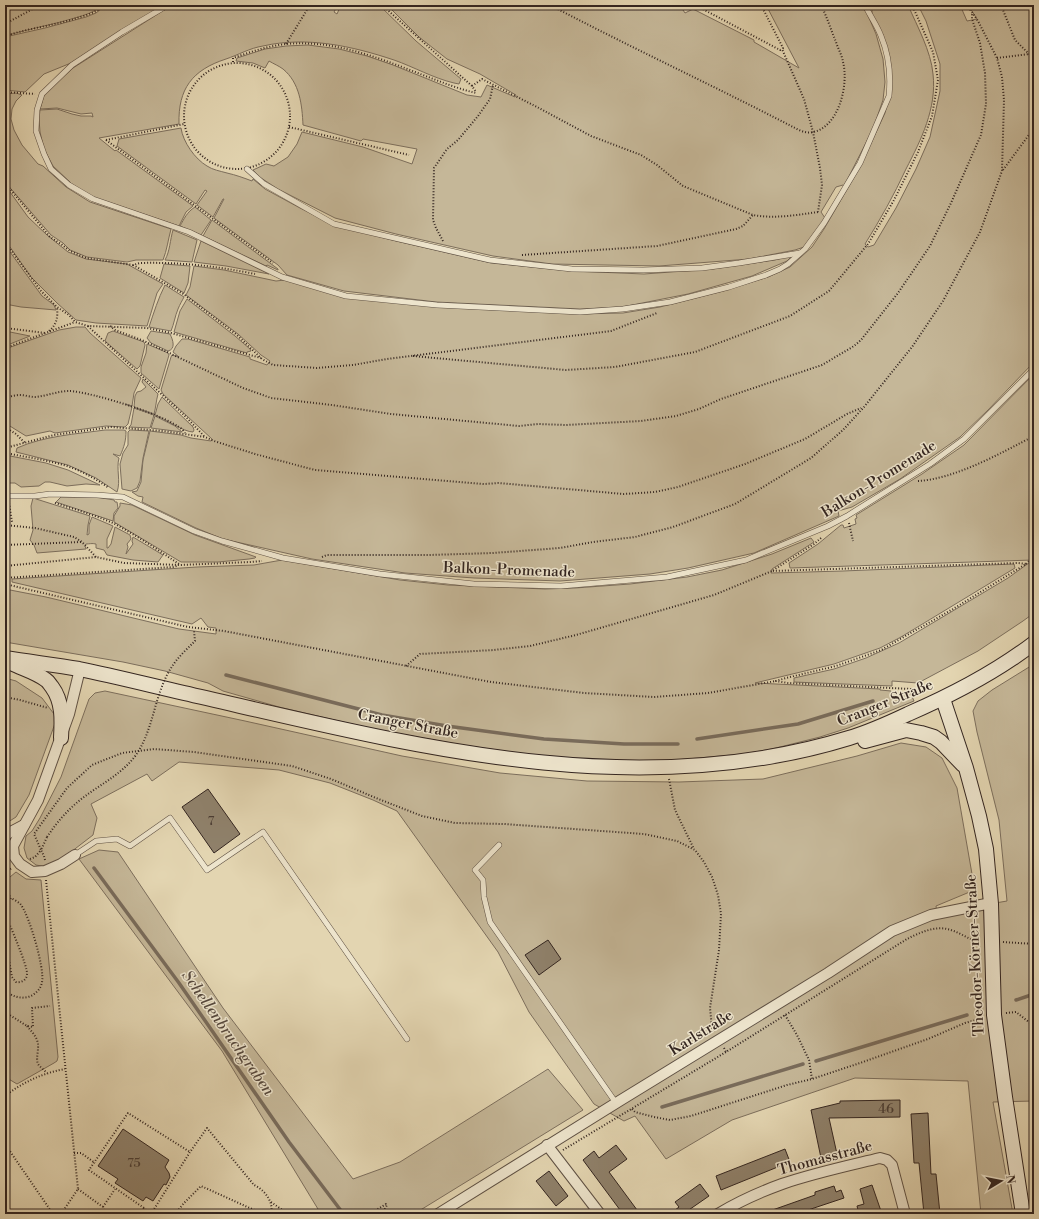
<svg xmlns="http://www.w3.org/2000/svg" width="1039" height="1219" font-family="'Libre Bodoni',serif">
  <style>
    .green { fill: #c5b798; stroke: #7c6e5c }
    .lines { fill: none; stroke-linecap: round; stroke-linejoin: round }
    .stream { stroke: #796b5a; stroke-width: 3.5 }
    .building { fill: #8f816b; stroke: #332520 }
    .lane-casing { stroke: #5f5144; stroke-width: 6 }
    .street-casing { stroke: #5f5144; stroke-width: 12 }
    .secondary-casing { stroke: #332520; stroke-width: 16 }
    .path { stroke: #332520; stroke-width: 2; stroke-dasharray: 1 2; stroke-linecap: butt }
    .lane { stroke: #ede4cc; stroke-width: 5 }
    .street { stroke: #ede4cc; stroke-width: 10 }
    .secondary { stroke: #ede4cc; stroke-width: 14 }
    .path-bridge { stroke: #332520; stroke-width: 2; stroke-dasharray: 1 2; stroke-linecap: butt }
    .labels { text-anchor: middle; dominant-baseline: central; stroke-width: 3; stroke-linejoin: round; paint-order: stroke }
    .number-label { font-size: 13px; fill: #4a3c33 }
    .street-label { font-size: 15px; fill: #332520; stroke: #ede4cc }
    .water-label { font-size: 16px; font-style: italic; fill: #56483d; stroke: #ede4cc }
  </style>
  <rect width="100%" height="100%" fill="#e3d5b1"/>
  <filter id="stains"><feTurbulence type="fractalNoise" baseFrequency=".005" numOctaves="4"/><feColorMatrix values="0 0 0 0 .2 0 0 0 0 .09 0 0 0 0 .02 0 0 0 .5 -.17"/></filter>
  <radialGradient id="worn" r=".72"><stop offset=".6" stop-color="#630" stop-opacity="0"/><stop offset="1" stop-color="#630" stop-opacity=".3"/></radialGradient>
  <g class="green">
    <path d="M5,5H103C95,12 85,15 75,18C52,25 28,29 5,36Z"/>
    <path d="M106,5H164L71,63L44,74L25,92L5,90V37L45,28L86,17L96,13Z"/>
    <path d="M172,5H338L334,12L337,14L341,5H379L416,41L461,79L459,84L454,83C433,78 414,67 394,60C352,46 307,36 263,46C250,48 238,55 226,59C192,70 178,89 179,124L99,138L115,151L116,150L193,206L186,212L179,226L90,196L72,184L53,166L44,149L40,132L39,119L40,110L57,109L72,114L81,116H91L93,117L92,113L81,114L57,108L40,109L44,95L59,80L73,68Z"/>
    <path d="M387,5H667L681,7L685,13L693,9L754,40V42L799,68L766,5H858L866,11L876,34L883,59L885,82L883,100L873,129L844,186L843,185L836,187L821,212L825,218L814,235L804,247L795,250L749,259L659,266L552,264L493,256L396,234L335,218L278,189L261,178L253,170L266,164L274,166L288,157L297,144L302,132L363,147L412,164L417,149L363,139L361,141L303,125C302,105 300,83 283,69C279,66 274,64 269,61L265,68L253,63L236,61L237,58L265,49L286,46L308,45L339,49L367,56L393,65L467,95L481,97L487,85L515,97L516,95L480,74L447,59L419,37Z"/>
    <path d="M872,5H908C917,26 931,51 933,74C937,108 921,140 906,169C894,195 880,220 865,244L868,247L874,245L896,208L916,169L930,137L940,91V64L926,21L918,5H960L967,21L977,19L968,5H1034V362L988,410L960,437L900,479L852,507L838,511L839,516L754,553L688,568L650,574L560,581L474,578L405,573L312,559L223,539L196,528L142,502L143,497L138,496L132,492L137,491L141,482L143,460L150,431L181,435L191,438L211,441L212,439L163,394L161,390L171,357L172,355L179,357L173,352L176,346L182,339H188L250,357V359L267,365L270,361L261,355L238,334L186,295L190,287L194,266L224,270L276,281L285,280L345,297L437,307L579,314L623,313L660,307L723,291L768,277L790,267L812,247L824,229L860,167L885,113L891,89L890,65L872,14Z"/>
    <path d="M16,93L22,95L16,101L12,109L11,119L14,130L22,145L38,164L43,166L66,187L90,202L171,229C168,240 167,250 163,260H136L127,262L87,257L70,250L63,243L51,235L5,182V94Z"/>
    <path d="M181,128C183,142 195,159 207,166C213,170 220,171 227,173C236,175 244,178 252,181L253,179L265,189L300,208L334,225L396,241L491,263L572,271L644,274L712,269L775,260L793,255L787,261L752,276L688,294L622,307L580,309L436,302L344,291L287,275L278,265L214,218L224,199H223L213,217L197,205L207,191L205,190L196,204L117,146L119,139Z"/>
    <path d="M5,185L28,217L47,235L68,252L86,259L127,264L163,284L157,293L147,326L96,323L76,320L57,303L31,277L5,240Z"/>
    <path d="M195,207L211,220L201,235L180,226C184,219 187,212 195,207Z"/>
    <path d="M212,220L278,269V270L267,265L266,266L203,236Z"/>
    <path d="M173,230L197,240L192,262L165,260C170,251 170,240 173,230Z"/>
    <path d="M201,241L269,274L226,266L194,262Z"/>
    <path d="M5,245L42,296L54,305L56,310L21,307L5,304Z"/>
    <path d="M164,264L190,266L188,283L184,293L160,278Z"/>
    <path d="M165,285L184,297C182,301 180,304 178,309C175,316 174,324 171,331L149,327C154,312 158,299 165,285Z"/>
    <path d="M187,299L235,336L250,349L251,351L247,352V353L174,332L180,311Z"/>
    <path d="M76,327H85L90,333L141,378L134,393L132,406L125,404L132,407L128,424L125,427L106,426L55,433L50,431L26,436L5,423V349L59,330Z"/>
    <path d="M5,331L30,336L5,346Z"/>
    <path d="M113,331L144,342L145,345L140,366L137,369L105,341L108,333Z"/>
    <path d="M151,331L170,334C173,340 176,349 168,351L151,343L147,338Z"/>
    <path d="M147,344L168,353L169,355L159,389L141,373V367L146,353Z"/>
    <path d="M1034,374V613L1023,621L978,651L918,683L892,681V686L794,682V678L834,669L866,658L899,643L1008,578L1033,560L790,568L789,563L818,544L841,525H843L844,528L856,524L855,519L857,518L856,515L922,474L964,445Z"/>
    <path d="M143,379L158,394C156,401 156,407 154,414L134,407L135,396L137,392L141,391L146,387L142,382Z"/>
    <path d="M162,397L193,427L194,430L193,432C184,432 165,419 155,415L158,404Z"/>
    <path d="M134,408L154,415L150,428L129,427L131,425Z"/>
    <path d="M155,416L175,426L182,432L151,428Z"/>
    <path d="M105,430H124L126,431C126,441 124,447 120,456L113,454L119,458C116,469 121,481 117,492L96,478L68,465L16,452L17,448C44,436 76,434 105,430Z"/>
    <path d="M130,430L149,431L143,458L140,481L137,488L131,491L122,489L120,464L123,453L128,445V432Z"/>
    <path d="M5,455L46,463L68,470L100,485L86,484L67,486L50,482H45L39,486L21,487L15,483H5Z"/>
    <path d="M61,497H96L114,500L115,502H117L118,508L114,513L113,521L56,502Z"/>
    <path d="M33,498L90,516L88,525L87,535L89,534V525L92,517L113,526L107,539V548H108L111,544L115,527L130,535L131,539L127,544L128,547L126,554L133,544L132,541L133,537L163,555L158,562L133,560L107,555L104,550L96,548V544C92,543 89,544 86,544L85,546L86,549L37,553L34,545L30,540L33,530L31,506Z"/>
    <path d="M120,503L132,505L195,535L256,557L255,558L249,559L218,562H181L114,522V516L120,506Z"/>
    <path d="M811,538L814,542L772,569L771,573L843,571L1014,564L1015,568L901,637L880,648L834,664L755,683L880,689V690L891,691L892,697L910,692L914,701L848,728L820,737L772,749L743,754L665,761L585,760L545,757L462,745L373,729L279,707L223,691L208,683L165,671L123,662L5,642V589L46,597L179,629L216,634V628L208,627L201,618L192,624L12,582V579L197,567L254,565L282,560L400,580L448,585L545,589L575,588L630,584L687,577L722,570L772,554Z"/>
    <path d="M1034,664V1101L993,1102L1013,1214H981L968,1081L855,1078L732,1120L666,1159L635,1116L624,1121L594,1104L529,1012L498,952L397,811L373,800L330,783L279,770L267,769L179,762L152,781L147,774L91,804L97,818L93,835L67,855L47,867L36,865L27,858L24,848L26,836L32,831L40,818L61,777L89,699L95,693L105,691L245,721L402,756L500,773L587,781L679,782L763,779L857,756L901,743L926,747L942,758L957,788L972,874V891L936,906L937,913L1007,901L999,820L977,732L973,711L978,701L992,690Z"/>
    <path d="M5,678L16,681L42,698L57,718L29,795L16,817L5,824Z"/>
    <path d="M99,850L118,852L223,1008L353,1179L400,1162L548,1069L583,1110L414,1214H321L222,1051L79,859Z"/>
    <path d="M5,868L10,877L16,872L26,879L41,880L58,1057L57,1061L54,1063L17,1084L7,1078L5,1081Z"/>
  </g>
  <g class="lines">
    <g class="stream">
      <path d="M226,675L382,715L447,726L544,739L624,744H678"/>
      <path d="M697,739L798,724L873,701"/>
      <path d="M5,801L7,802"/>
      <path d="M94,868L179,983L289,1142L342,1212"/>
      <path d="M1016,1000L1034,994"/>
      <path d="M816,1061L967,1015"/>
      <path d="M662,1107L803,1064"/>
    </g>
  </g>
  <g class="building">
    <path d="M208,789L240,834L214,853L182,807Z"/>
    <path d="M548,940L561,959L539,975L525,955Z"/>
    <path d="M900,1100V1117L829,1118L837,1154L821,1158L811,1110L840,1103V1101Z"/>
    <path d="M928,1113L931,1174H936L940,1214H924L919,1163H914L911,1114Z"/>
    <path d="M123,1129L169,1160L165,1167L169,1173L170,1177L166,1185L164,1184L153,1201L146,1197L143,1201L115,1183L118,1179L98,1166Z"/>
    <path d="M616,1145L627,1159L609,1172L640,1214H623L583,1160L594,1151L599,1158Z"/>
    <path d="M785,1149L790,1162L721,1190L716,1176Z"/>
    <path d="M549,1171L568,1196L556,1206L536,1181Z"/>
    <path d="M700,1184L709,1196L683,1214H670L679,1207L675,1202Z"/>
    <path d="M872,1185L882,1214H859L857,1206L864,1204L860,1189Z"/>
    <path d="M834,1186L836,1192L841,1190L844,1198L808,1210L809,1211L800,1214H764V1213L815,1195V1192Z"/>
  </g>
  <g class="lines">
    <defs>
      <g id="lane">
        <path d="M168,5L122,32L72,65L42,94L37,110L36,131L44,154L51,169L69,185L93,199L189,232L282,277L346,296L437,305L580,312L623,309L670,302L729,287L766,275L780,269L788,264L805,249L824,223L860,163L889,96C891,76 889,55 881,36C877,25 870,16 865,5"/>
        <path d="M247,169L264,184L334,224L490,260L572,269L643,270L702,268L739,263L800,253"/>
        <path d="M5,496H35L50,494L97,495L123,497L194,531L222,541L283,558L380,574L474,584L561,586L667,577L746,560L828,526L847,516L930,464L964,439L1034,369"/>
        <path d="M499,845L475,870L483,880L484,897L490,922L616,1103"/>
        <path d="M75,855L96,841L117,839L130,846L170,818L207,870L263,832L407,1039"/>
      </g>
      <g id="street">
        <path d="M5,835L24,825"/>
        <path d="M75,855L61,864L45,871L32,872L20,864L14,856L13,846L38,800L69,714L80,669"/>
        <path d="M547,1145L600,1214"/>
        <path d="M438,1214L621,1100L828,973L892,931L931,915L991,903"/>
        <path d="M718,1214C738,1202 760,1192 782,1184C814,1173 847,1166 880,1158L887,1160L892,1165L905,1214"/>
      </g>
      <g id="secondary">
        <path d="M5,658C30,662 55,665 79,669C114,676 149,685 184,693C400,742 628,806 849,738C869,732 889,723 908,714C952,695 996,672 1034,643"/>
        <path d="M13,664C24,669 37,673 46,680C49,682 50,685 52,687C63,702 62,720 61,738"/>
        <path d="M943,699L966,768L979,816L986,849L991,904L994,1015L1005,1097L1023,1214"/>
        <path d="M865,741L906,730L921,733L934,737L941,742L963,765"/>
      </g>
    </defs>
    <use href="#lane" class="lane-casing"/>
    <use href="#street" class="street-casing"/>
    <use href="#secondary" class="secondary-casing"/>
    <g class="path">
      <path d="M382,5L472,86L476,92"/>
      <path d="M550,5C630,47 712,85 793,127C799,130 806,134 813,132C839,127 849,84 843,62C842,55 838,49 836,42C831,30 827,17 821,5"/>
      <path d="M695,5L780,50L782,49"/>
      <path d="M761,5L783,48L782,49L804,99L813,132L820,168L822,185L818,212"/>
      <path d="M1001,5L1015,40L1029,54"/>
      <path d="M5,24L40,5"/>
      <path d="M5,36C27,29 49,26 71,20C82,16 96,14 104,5"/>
      <path d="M286,44L310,5"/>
      <path d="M997,58L1029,54L1034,55"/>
      <path d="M233,62V58C250,52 268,46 286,44C339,39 388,62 436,80C449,85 463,90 476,93"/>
      <circle cx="237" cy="116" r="53"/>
      <path d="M472,86L482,79L537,107L591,136L641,155L657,165L683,186L753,215C774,219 797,215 818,212"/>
      <path d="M5,92L35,94"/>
      <path d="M289,127L409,155"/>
      <path d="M106,140L273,263"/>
      <path d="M106,140L184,124"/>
      <path d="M1003,170L1034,128"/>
      <path d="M5,183L50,237L61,244L70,251L86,258L133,265L140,263C180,262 216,266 255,274"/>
      <path d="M443,241L436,228L433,220L434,168L447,149L458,140L478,116L490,99L493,85"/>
      <path d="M5,242L41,291L57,307L69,315L75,322L88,326L147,328L171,333L261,358"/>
      <path d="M522,255L657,246L736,229L743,226L753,215"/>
      <path d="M133,265L182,293L237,335L262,359L273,365L317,368L353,365L387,359L611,331L657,313"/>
      <path d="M88,326L92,330L184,415L205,437"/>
      <path d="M110,326L115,330L144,341L243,388L271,398L332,405L391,414L519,426L538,424L566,425L641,421L676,416L699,409L721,399L822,365L854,346L861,340L898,293L930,246L951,203L981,135L986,104L985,73L980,43L972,19V14"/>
      <path d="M5,328L45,333"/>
      <path d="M49,331C57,325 58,316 57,307"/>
      <path d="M5,348L75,322"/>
      <path d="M413,356L566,370L615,367L695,352L790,316L829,291L868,244L894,200L918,152L932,116L938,80L933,52L912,5"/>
      <path d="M5,397C10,397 15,395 20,395C25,395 30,397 35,397C47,396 58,391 69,391C88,391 178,418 185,433"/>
      <path d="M5,427L16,434L25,443"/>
      <path d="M5,448L54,435L111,427L163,431L205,437L214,441L255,454L315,470L484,484L498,483L624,494L655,492L678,487L745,464L805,439L847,414L861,408"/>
      <path d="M5,453C26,457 47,460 67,466C82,471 96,479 109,488"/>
      <path d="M918,481C955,479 1001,453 1034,436"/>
      <path d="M9,503L12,522"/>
      <path d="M55,503C74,509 94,515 113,523C136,535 158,550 179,564"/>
      <path d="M849,523L853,541"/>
      <path d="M5,525L35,528L74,537L82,542L96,557"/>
      <path d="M821,538L814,544L772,571L1018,563L1026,564L953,609L881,650L836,666L786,678L776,681L788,683L911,689L915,697"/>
      <path d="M5,545L81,542"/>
      <path d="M322,557L327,555H429L493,553L560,548L593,542L635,537L673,527L735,504L811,458L843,430L864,407L912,347L943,301L980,232L1002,171L1004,100L1002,77L997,58L978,21L967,5"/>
      <path d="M1026,564L1034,556"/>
      <path d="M5,566L96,557L124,563L180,565L250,562L262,561"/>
      <path d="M5,578L173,567L177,566"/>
      <path d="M5,584L188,627L224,631L491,682L584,693L654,697L708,693L776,681"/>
      <path d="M406,666L420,654L494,650L530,646L576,635L714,595L772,571"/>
      <path d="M5,697L20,700L48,708"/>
      <path d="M669,779L675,810L694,849"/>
      <path d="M30,859L35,857L41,850L34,834L67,788L92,765L122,753L154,749L194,752L292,766L331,779L376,798L422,816L455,823L504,824L644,834L677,841L695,850L704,862L712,877L718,895L721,914L719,950L710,1008L712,1028L714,1032"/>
      <path d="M45,860L44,856L41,850L47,837"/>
      <path d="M5,872L12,868"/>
      <path d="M46,880L78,1189L61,1214"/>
      <path d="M5,896L8,894L11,898"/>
      <path d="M5,906L11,898C14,900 19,902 21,905C29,915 45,969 42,982C41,989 35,995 28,997C20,999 12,996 5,991"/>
      <path d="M5,915C9,922 28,967 27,974C27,980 21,983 16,982L12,977L5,939"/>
      <path d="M1003,942L1034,944"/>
      <path d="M5,1012L27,1026L33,1027L32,1008L50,1006"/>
      <path d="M1006,1013L1016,1012L1034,1026"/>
      <path d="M785,1015L797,1035L809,1060L812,1079"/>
      <path d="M27,1026C33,1033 39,1039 38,1048C38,1053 36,1059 38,1064C40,1067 44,1070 47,1073"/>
      <path d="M724,1048L726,1052L907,939C919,933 934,926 947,929C957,931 967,938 977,942H981"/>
      <path d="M5,1096C23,1082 43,1073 65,1069"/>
      <path d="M632,1109L635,1112L654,1117L670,1120L691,1116L787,1085L812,1079L863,1062L928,1039L965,1023L983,1018"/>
      <path d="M5,1144L53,1214"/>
      <path d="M563,1150L726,1052"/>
      <path d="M74,1153H81L95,1163"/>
      <path d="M78,1189L103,1207L105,1214"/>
      <path d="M271,1202L288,1214"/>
      <path d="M103,1207L115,1189"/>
      <path d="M144,1208L89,1170L128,1113L190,1152"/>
      <path d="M153,1211L158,1214"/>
      <path d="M140,1214L144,1208L150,1214"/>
      <path d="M151,1214L190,1152L207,1128L254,1185C265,1190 274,1202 271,1214"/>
      <path d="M175,1214L184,1203L201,1186L263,1214"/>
      <path d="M309,1214H310"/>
      <path d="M370,1214L386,1204L387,1205L382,1214"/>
    </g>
    <use href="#lane" class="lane"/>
    <use href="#street" class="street"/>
    <use href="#secondary" class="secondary"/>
    <path class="path-bridge" d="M47,837C57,822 69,808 84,797C101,784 122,774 136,755C154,729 154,695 171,668C177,658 187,649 195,641L194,631"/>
  </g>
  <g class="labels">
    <g class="number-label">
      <text x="211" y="821">7</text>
      <text x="886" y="1109">46</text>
      <text x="134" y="1163">75</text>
    </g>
    <g class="street-label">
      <text transform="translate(879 479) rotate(-32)">Balkon-Promenade</text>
      <text transform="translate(509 570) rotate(2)">Balkon-Promenade</text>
      <text transform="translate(885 703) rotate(-22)">Cranger Straße</text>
      <text transform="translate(408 724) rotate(11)">Cranger Straße</text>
      <text transform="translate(975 955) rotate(-93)">Theodor-Körner-Straße</text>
      <text transform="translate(701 1033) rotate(-32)">Karlstraße</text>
      <text transform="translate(825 1158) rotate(-15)">Thomasstraße</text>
    </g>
    <g class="water-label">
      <text transform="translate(228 1033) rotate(55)">Schellenbruchgraben</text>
    </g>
  </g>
  <rect width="1039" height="1219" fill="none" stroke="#e3d5b1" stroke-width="20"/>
  <rect x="6" y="6" width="1027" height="1207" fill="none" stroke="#332520" stroke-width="2"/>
  <rect x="10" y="10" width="1019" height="1199" fill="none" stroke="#332520"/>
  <g transform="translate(1001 1181) rotate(80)" stroke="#ede4cc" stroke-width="3" paint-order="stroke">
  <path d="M0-3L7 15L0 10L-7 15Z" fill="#332520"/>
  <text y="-6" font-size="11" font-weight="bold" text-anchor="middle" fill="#332520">N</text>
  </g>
  <rect width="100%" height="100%" filter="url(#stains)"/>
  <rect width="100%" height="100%" fill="url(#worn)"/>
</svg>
